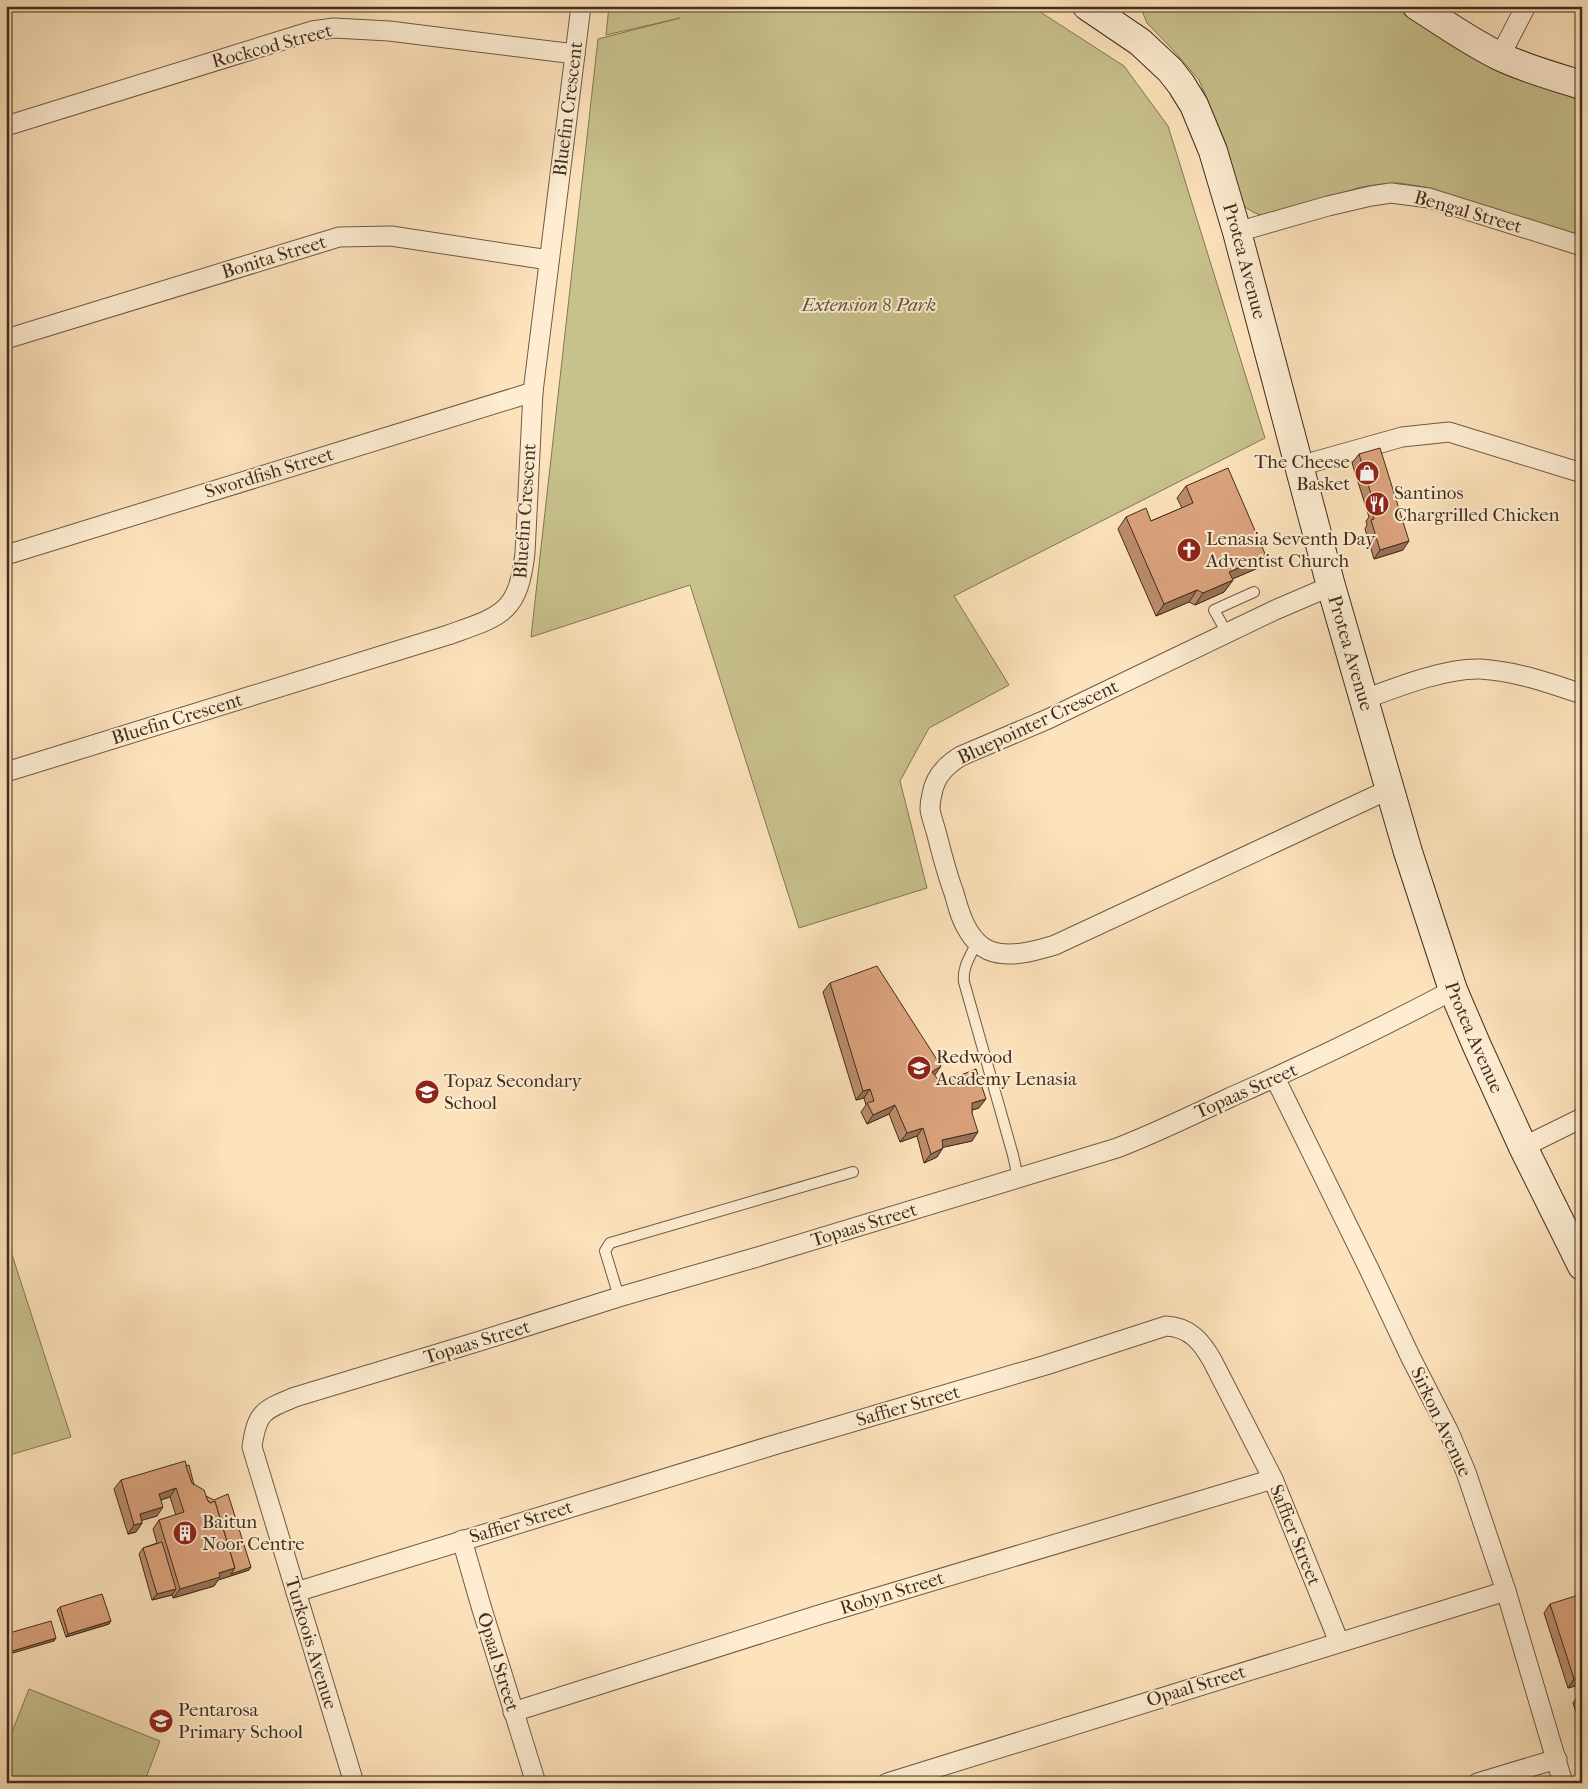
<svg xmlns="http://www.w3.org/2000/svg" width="1588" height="1789" font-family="'IM FELL French Canon',serif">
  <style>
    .green { fill: #c7c18c; stroke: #847754 }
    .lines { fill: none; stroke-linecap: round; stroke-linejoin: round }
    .lane-casing { stroke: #6f5a44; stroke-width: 12 }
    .street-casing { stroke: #6f5a44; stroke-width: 21 }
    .secondary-casing { stroke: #402d1c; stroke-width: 30 }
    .lane { stroke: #feedd3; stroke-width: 10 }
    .street { stroke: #feedd3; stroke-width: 19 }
    .secondary { stroke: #feedd3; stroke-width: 28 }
    .wall { fill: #bc8c6c; stroke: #402d1c }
    .shaded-wall { fill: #997258; stroke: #402d1c }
    .building { fill: #dba37d; stroke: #402d1c }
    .labels { text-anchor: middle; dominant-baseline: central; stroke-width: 4; stroke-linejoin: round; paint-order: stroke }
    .street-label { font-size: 19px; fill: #402d1c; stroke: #feedd3 }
    .park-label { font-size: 19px; font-style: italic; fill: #625238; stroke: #feedd3 }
    .poi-label { font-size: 19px; fill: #402d1c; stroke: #feedd3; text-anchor: start }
  </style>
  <rect width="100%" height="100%" fill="#fde3bc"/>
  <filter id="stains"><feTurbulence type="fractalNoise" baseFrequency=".004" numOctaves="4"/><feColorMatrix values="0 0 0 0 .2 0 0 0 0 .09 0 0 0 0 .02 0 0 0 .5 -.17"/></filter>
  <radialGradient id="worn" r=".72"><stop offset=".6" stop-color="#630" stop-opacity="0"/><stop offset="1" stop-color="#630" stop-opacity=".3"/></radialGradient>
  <g class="green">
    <path d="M609,6H1031L1124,66L1168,126L1265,438L954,596L1009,685L929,728L900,781L927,888L799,928L690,585L531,637L598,39L680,18L606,35Z"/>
    <path d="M1140,6H1392L1443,38L1582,95V237L1425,187L1399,183L1382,184L1361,187L1295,208L1260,215L1253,212L1245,207L1237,196L1226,144L1199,80L1174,51L1147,23Z"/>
    <path d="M6,1236L71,1437L6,1456Z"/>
    <path d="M29,1689L160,1741L144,1783H6V1747Z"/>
  </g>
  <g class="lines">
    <defs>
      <g id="lane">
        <path d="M1227,633L1214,610L1254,592"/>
        <path d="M977,942C971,955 962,967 964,982L1013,1155L1018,1178"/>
        <path d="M619,1297L605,1251L610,1243L853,1172"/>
      </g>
      <g id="street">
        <path d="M1500,56L1526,6"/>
        <path d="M6,126L312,31L334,28L389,31L575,54"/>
        <path d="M1237,232L1328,206L1371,196L1391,193L1429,198L1582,246"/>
        <path d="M6,339L339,237L391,236L549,260"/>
        <path d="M1299,466L1402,437L1449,432L1582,473"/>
        <path d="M6,555L533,392"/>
        <path d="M1331,586L1275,610L1048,719L961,756C946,765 935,776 932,794C931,798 930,804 930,809C931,817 935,827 937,835C942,855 947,874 954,893C958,907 961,920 969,932C973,939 981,947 988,950C1009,959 1035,951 1055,945L1390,789"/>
        <path d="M1365,699C1397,687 1445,668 1480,669C1516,671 1549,683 1582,694"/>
        <path d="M6,772L448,635C501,616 518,614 525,553L533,392L581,6"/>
        <path d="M1275,1078L1369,1269L1411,1358L1449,1432L1466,1472L1506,1591L1563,1783"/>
        <path d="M1523,1147L1582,1118"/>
        <path d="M462,1540L481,1606L536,1783"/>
        <path d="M296,1592L774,1445L1046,1365L1166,1326C1190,1327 1202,1342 1213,1362L1273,1479L1339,1642"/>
        <path d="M513,1712L822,1614L1273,1479"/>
        <path d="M354,1783L252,1447C257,1411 264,1410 295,1397L480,1341L619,1297L764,1255L1117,1148C1156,1133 1193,1115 1231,1097C1306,1064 1381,1028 1453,990"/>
        <path d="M887,1783L1506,1591"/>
        <path d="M1477,1783L1557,1759"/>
      </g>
      <g id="secondary">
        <path id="s1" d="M1087,6L1140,42L1170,70L1181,84L1194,105L1213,151L1237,232L1331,586L1408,852L1453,990L1477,1046L1523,1147L1582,1266"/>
        <path d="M1417,6C1445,24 1472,43 1501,57C1527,69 1555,77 1582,85"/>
      </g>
    </defs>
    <use href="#lane" class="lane-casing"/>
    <use href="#street" class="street-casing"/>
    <use href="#secondary" class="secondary-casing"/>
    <use href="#lane" class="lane"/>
    <use href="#street" class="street"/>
    <use href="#secondary" class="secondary"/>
  </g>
  <g class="wall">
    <path d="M1359,454L1403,550L1374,559L1365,529L1367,525L1366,521L1369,517L1352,463Z"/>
    <path d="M1186,486L1266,556L1258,568L1232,579L1233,580L1224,592L1195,605L1189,602L1156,616L1118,529L1126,517L1151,521L1182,508L1177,498Z"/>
    <path d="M830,983L934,1075L941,1083L979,1108L972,1110V1141L943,1147L937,1157L924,1163L917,1136L900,1142L889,1114L867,1124L861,1112L866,1105L864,1098L856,1100L823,992Z"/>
    <path d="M121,1480L194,1485L206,1496L249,1570L218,1580L214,1586L173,1598L172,1595L152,1600L139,1554L143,1548L157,1543L153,1529L159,1520L176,1515L170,1497L161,1500L157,1516L141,1520L142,1523L136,1532L128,1534L114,1489Z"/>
    <path d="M1550,1604L1582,1684L1568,1688L1544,1613Z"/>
    <path d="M60,1607L109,1624L66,1637L57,1610Z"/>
    <path d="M1582,1693V1724L1580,1725L1573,1703L1579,1694Z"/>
  </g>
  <g class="shaded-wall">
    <path d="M1409,541L1403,550L1374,559L1380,550Z"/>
    <path d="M1266,556L1258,568L1221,584L1229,572Z"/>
    <path d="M1233,580L1224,592L1195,605L1203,593Z"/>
    <path d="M1197,590L1189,602L1156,616L1164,604Z"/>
    <path d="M941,1066L935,1075L926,1081L932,1072Z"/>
    <path d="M870,1089L864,1098L856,1100L863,1091Z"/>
    <path d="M986,1099L979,1108L965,1112L972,1103Z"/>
    <path d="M895,1105L889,1114L867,1124L873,1115Z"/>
    <path d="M923,1128L917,1136L900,1142L907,1133Z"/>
    <path d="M978,1132L972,1141L936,1149L942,1140Z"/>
    <path d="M943,1148L937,1157L924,1163L931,1154Z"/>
    <path d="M176,1488L170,1497L153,1502L159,1494Z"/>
    <path d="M163,1507L157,1516L133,1523L140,1514Z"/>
    <path d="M142,1523L136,1532L128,1534L134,1525Z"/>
    <path d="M251,1567L249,1570L218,1580L214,1586L173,1598L180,1589L219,1573L235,1568Z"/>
    <path d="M176,1589L172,1595L152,1600L157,1594Z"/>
    <path d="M111,1621L109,1624L66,1637L68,1634Z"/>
    <path d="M56,1638L54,1641L6,1655V1653Z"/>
    <path d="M1582,1677V1684L1568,1688L1574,1679Z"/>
  </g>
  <g class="building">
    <path d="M1380,448L1409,541L1380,550L1371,520L1374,519L1372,512L1376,511L1359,454Z"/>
    <path d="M1228,468L1266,556L1229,572L1233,580L1203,593L1197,590L1164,604L1126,517L1146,508L1151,521L1193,503L1186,486Z"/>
    <path d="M877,966L941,1066L932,1072L941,1083L976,1069L986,1099L972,1103V1113L978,1132L942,1140L943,1148L931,1154L923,1128L907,1133L895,1105L873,1115L867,1103L874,1101L870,1089L863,1091L830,983Z"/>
    <path d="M185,1461L192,1483L204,1490L208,1501H209L210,1503L215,1501L235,1568L219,1573L220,1577L180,1589L159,1520L184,1512L176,1488L159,1494L163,1507L140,1514L142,1523L134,1525L121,1480Z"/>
    <path d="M189,1465L194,1485L192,1483L186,1466Z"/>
    <path d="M228,1494L251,1567L231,1574L235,1568L215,1501L210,1503L209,1501H208L206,1496L214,1500Z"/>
    <path d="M162,1542L176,1589L157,1594L143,1548Z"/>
    <path d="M102,1594L111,1621L68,1634L60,1607Z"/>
    <path d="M1582,1594V1677L1574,1679L1550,1604Z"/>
    <path d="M51,1621L56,1638L6,1653V1634Z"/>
    <path d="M1582,1693V1702L1579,1694Z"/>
  </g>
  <defs>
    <symbol id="shop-disc" viewBox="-11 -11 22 22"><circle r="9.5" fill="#8f2418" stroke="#feedd3"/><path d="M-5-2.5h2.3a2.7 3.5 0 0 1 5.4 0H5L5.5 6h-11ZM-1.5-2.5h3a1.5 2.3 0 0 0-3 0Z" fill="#fff"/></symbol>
    <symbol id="restaurant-disc" viewBox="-11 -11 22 22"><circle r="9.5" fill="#8f2418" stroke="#feedd3"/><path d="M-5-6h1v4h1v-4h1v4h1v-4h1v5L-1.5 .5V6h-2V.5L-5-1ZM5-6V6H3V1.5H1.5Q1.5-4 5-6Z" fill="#fff"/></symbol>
    <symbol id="church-disc" viewBox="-11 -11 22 22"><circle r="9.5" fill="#8f2418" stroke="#feedd3"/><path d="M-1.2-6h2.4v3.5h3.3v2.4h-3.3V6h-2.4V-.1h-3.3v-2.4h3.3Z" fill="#fff"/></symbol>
    <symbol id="school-disc" viewBox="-11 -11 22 22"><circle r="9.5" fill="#8f2418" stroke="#feedd3"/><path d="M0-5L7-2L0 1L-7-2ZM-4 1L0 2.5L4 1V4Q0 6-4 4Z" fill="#fff"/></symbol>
    <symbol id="building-disc" viewBox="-11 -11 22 22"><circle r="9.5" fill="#8f2418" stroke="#feedd3"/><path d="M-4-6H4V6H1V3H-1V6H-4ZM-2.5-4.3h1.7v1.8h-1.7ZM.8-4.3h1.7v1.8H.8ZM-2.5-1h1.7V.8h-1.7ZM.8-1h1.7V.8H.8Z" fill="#fff"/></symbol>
  </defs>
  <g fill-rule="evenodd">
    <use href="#shop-disc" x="1353" y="459" width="28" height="28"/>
    <use href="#restaurant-disc" x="1363" y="490" width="28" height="28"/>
    <use href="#church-disc" x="1175" y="536" width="28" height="28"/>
    <use href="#school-disc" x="905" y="1054" width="28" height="28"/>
    <use href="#school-disc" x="413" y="1078" width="28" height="28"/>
    <use href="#building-disc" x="171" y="1519" width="28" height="28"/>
    <use href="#school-disc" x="147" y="1707" width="28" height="28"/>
  </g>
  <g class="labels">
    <g class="street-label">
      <text transform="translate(272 46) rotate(-15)">Rockcod Street</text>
      <text transform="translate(568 109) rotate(-83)">Bluefin Crescent</text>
      <text transform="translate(1468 212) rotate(16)">Bengal Street</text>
      <text transform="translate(274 257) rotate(-17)">Bonita Street</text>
      <text stroke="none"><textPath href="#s1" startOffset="312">Protea Avenue</textPath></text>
      <text transform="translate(269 473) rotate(-17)">Swordfish Street</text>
      <text transform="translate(525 511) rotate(-86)">Bluefin Crescent</text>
      <text stroke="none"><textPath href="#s1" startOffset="718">Protea Avenue</textPath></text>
      <text transform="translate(177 719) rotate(-17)">Bluefin Crescent</text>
      <text transform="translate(1038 722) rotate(-25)">Bluepointer Crescent</text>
      <text stroke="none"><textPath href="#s1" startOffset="1122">Protea Avenue</textPath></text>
      <text transform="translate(1246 1091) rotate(-24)">Topaas Street</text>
      <text transform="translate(864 1225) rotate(-17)">Topaas Street</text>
      <text transform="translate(477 1342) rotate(-17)">Topaas Street</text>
      <text transform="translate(908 1406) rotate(-16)">Saffier Street</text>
      <text transform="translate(1441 1422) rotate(65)">Sirkon Avenue</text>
      <text transform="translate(521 1522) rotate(-17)">Saffier Street</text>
      <text transform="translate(1295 1535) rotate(68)">Saffier Street</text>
      <text transform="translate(892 1593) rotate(-17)">Robyn Street</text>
      <text transform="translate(311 1643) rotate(73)">Turkoois Avenue</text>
      <text transform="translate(498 1662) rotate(73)">Opaal Street</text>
      <text transform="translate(1196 1686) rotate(-17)">Opaal Street</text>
    </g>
    <g class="park-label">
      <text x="869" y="305">Extension 8 Park</text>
    </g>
    <g class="poi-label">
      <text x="1350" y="462" text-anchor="end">The Cheese<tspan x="1350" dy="22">Basket</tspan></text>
      <text x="1394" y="493">Santinos<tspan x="1394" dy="22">Chargrilled Chicken</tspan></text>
      <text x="1206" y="539">Lenasia Seventh Day<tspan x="1206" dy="22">Adventist Church</tspan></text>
      <text x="936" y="1057">Redwood<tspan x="936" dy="22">Academy Lenasia</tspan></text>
      <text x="444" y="1081">Topaz Secondary<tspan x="444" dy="22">School</tspan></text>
      <text x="202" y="1522">Baitun<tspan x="202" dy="22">Noor Centre</tspan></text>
      <text x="178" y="1710">Pentarosa<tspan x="178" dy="22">Primary School</tspan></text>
    </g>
  </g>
  <rect width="1588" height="1789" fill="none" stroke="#fde3bc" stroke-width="25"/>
  <rect x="8" y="8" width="1573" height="1774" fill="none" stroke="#402d1c" stroke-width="2.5"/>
  <rect x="12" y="12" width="1563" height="1764" fill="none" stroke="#402d1c"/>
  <rect width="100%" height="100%" filter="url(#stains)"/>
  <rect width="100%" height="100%" fill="url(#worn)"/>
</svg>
